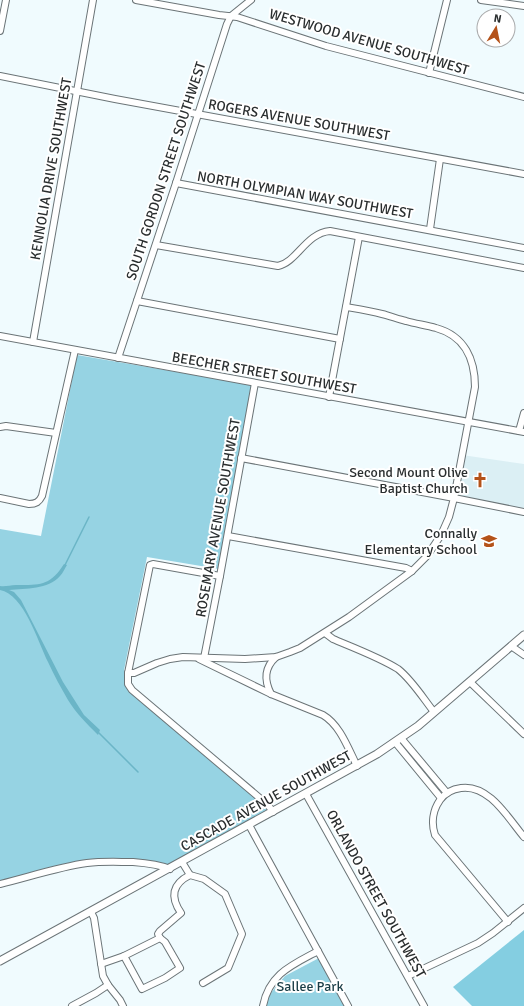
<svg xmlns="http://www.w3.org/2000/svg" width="524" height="1006" font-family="Signika,sans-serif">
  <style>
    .built { fill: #dbeff4 }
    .green { fill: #96d3e3 }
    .forest { fill: #84cee1 }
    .water { fill: #6bb5c7 }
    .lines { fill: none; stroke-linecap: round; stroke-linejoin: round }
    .stream { stroke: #6bb5c7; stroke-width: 1.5 }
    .minor-casing { stroke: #6b7477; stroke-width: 8 }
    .major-casing { stroke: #6b7477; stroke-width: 9 }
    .minor { stroke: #fff; stroke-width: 6 }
    .major { stroke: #fff; stroke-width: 7 }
    .labels { text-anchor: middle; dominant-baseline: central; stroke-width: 4; stroke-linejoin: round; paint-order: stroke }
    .street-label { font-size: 14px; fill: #2a2e2f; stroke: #fff }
    .poi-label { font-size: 14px; fill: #2a2e2f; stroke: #fff; text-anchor: end }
    .park-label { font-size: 14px; fill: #1b3e47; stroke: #fff }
  </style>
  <rect width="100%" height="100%" fill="#f0fbfe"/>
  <path class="built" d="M462,455L524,464V511L452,496Z"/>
  <g class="green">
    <path d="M77,355L253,385L219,569L147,557L124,670L133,691L276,811L169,872L151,865L101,861L0,885V529L41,536Z"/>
    <path d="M319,958L346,1006H266L268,996L285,976Z"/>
  </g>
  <path class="forest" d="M524,930V1006H472L453,987Z"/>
  <path class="water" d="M64,564L67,565C65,568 63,573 60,576C48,590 26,588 9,590L14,592L21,600L63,682L84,715L100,730L98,735C87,724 76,713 68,700C61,688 54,675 48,662C38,642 24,594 0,590V586C5,587 10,585 16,585C40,585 50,586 64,564Z"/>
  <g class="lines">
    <g class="stream">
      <path d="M65,565L89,517"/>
      <path d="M98,732L138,772"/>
    </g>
    <defs>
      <g id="minor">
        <path d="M136,0L219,15L237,17L326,46L524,97"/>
        <path d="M481,0L524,6"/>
        <path d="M0,31L6,0"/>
        <path d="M429,73L447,0"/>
        <path d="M0,76L115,99L524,174"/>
        <path d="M176,183L524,248"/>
        <path d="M430,229L440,159"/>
        <path d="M156,245L278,266C297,262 306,233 330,231L524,268"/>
        <path d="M137,301L340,339"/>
        <path d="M0,336L524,432"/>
        <path d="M33,342L93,0"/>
        <path d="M118,358L176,183L227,24L231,16L251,0"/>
        <path d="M329,397L359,237"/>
        <path d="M0,427L6,426L56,433"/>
        <path d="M519,431L524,413"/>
        <path d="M241,458L454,498L524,512"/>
        <path d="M0,498L29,504C36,504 39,502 42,496L75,350"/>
        <path d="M228,536L406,568L412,571"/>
        <path d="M220,576L153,564L150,565L128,673V684L132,690L268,805L273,812"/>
        <path d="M325,633L333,639C352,647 381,658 398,669C412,680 423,698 434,712"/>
        <path d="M511,646L524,655"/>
        <path d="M204,658L220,576L255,383"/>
        <path d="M199,659L271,694L323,715C340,725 348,748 357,766"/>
        <path d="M128,673H134L157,663L170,659L183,657L245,659L276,657L290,652L300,648L349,617L412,571L427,556L441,535L449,517L454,498L475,387C475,360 465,336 436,328C426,325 416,324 406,321C398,319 390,316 382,314C371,311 358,309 346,307"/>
        <path d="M470,682L524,734"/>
        <path d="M271,694C264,680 264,668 276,657"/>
        <path d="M401,738L447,793"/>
        <path d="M395,742L441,798"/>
        <path d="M306,794L424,1006"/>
        <path d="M249,825L348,1006"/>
        <path d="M182,862L190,875L204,879L225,894L242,934L228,968L203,983"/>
        <path d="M0,884C29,877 58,867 87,863C103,861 118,862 133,862C146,863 158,864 170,869"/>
        <path d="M91,912L94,918L103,976L108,985L120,1000L123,1006"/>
        <path d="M508,922L435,835C431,823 433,810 440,800C445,793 453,789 461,788C489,784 508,818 524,837"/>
        <path d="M124,956L142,989L165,978L180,968L165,942L160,938"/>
        <path d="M101,964L124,956L160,938L158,934L160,931L181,913C170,897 172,884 190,875"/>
        <path d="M408,976L478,943L493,933L524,908"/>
        <path d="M72,1006L96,993L108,985"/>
        <path d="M263,1006C269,974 292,965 318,951"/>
      </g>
      <path id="major" d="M0,961L377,754L418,726L524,635"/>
    </defs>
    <use href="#minor" class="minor-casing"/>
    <use href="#major" class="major-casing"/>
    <use href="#minor" class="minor"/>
    <use href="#major" class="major"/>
  </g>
  <defs>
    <symbol id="church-bare" viewBox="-9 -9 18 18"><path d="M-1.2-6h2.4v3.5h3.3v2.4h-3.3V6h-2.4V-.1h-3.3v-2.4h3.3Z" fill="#b45219" stroke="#fff" stroke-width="2.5" paint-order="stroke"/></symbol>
    <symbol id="school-bare" viewBox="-9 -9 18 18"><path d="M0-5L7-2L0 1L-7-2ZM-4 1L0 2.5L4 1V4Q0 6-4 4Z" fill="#b45219" stroke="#fff" stroke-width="2.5" paint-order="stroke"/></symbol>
  </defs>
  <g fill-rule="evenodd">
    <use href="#church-bare" x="469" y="469" width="22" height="22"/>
    <use href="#school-bare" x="478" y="530" width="22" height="22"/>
  </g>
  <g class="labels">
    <g class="street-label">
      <text transform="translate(369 42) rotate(16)">WESTWOOD AVENUE SOUTHWEST</text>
      <text transform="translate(299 120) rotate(10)">ROGERS AVENUE SOUTHWEST</text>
      <text transform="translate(51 169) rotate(-80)">KENNOLIA DRIVE SOUTHWEST</text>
      <text transform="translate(166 171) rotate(-72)">SOUTH GORDON STREET SOUTHWEST</text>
      <text transform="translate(305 195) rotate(10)">NORTH OLYMPIAN WAY SOUTHWEST</text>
      <text transform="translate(264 373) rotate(10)">BEECHER STREET SOUTHWEST</text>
      <text transform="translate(218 518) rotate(-80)">ROSEMARY AVENUE SOUTHWEST</text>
      <text transform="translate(266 801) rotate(-29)">CASCADE AVENUE SOUTHWEST</text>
      <text transform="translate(376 894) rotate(61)">ORLANDO STREET SOUTHWEST</text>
    </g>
    <g class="poi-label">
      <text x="468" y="472">Second Mount Olive<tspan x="468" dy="16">Baptist Church</tspan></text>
      <text x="477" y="533">Connally<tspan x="477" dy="16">Elementary School</tspan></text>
    </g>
    <g class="park-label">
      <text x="310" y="986">Sallee Park</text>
    </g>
  </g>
  <g transform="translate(496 28) rotate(10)"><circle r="19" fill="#ffffff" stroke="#aaabac"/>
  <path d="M0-3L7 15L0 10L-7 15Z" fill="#b45219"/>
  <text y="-6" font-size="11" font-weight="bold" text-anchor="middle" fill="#2a2e2f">N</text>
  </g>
</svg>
